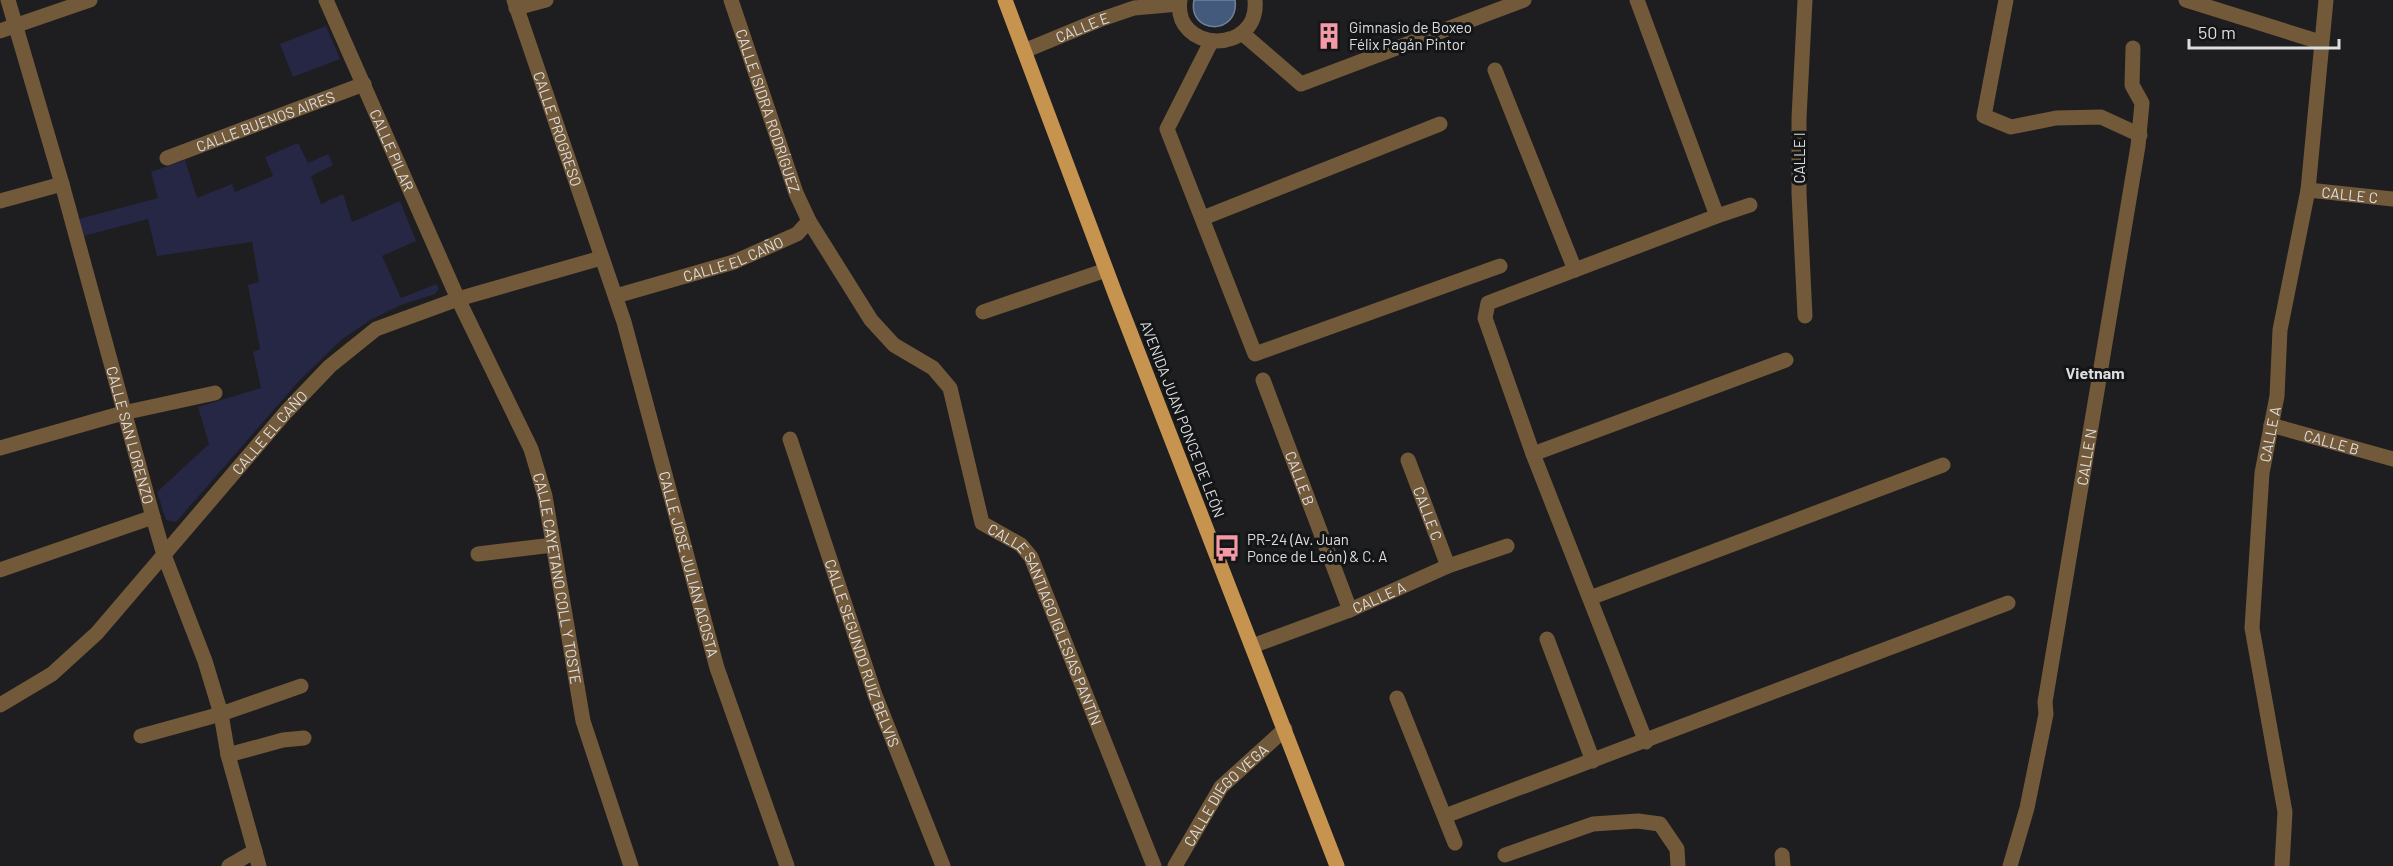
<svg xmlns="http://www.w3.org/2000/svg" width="2393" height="866" font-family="Barlow,sans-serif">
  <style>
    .green { fill: #262645 }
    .water { fill: #435a7d; stroke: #72829a; stroke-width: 1.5 }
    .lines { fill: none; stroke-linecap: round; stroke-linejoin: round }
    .minor { stroke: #72593a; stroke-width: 15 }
    .major { stroke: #c79450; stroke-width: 15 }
    .labels { text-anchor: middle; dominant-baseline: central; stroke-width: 6; stroke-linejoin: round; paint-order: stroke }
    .street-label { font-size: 15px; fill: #dededf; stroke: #141517 }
    .poi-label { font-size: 15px; fill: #dededf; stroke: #141517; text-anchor: start }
    .neighbourhood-label { font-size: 16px; font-weight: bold; fill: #dededf; stroke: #141517 }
  </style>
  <rect width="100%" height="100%" fill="#1e1e20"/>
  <g class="green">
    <path d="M326,26L340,59L293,77L280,44Z"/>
    <path d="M298,143L308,163L328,154L333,165L311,176L321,204L343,194L352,222L400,201L416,241L382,256L401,298L436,284L439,289L435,294L401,305L372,319L341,340L298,382L176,522L166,520L157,492L209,444L198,407L261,388L253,352L260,349L248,285L259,282L252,242L157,256L148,219L84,236L79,219L158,198L151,172L185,160L197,198L232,184L235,192L273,176L265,157Z"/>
  </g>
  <path class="water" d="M1194,0H1235C1240,36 1187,35 1194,0Z"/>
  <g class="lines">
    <g class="minor">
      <path id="s1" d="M8,0L62,184L153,517L164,555L205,661L221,714L228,755L259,866"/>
      <path id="s2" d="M326,0L458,299L531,449L545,496L583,721L631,866"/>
      <path id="s3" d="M514,0L624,322L717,668L787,866"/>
      <path id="s4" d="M731,0L796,193L809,221L871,320L894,345L933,368L950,388L982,523L1021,545L1031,557L1154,866"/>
      <path d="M1180,0C1172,53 1260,56 1255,0"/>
      <path d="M1637,0L1717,216L1488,303L1485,318L1533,454L1646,742"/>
      <path d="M2006,0L1984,116L2011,127L2056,118L2101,117L2140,135"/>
      <path d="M2186,0L2320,42"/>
      <path d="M516,8L546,0"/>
      <path d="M0,31L90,0"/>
      <path d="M1242,33L1301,84L1524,0"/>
      <path d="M1211,42L1167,129L1255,354L1500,266"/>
      <path id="s5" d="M1024,51L1099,20L1134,8L1179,4"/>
      <path d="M1495,70L1575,270"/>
      <path id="s6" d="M167,158L364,84"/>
      <path id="s7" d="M2308,190L2393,199"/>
      <path d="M0,201L62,184"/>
      <path d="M1717,216L1750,205"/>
      <path d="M1203,218L1440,124"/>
      <path id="s8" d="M616,296L734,262L797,234L809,221"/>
      <path d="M983,312L1106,270"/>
      <path d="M1805,316L1799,193V118L1805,0"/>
      <path id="s9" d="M1263,380L1350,610"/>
      <path id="s10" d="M2271,425L2393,459"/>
      <path id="s11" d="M790,439L875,695L943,866"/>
      <path d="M0,448L123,413L215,393"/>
      <path d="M1533,454L1786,360"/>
      <path id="s12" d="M1408,460L1448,566"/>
      <path d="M478,554L553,545"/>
      <path d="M0,570L153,517"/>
      <path d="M1590,598L1943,465"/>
      <path d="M1547,639L1593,761"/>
      <path id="s13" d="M1252,646L1350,610L1448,566L1507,546"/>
      <path d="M1397,698L1455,843"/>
      <path id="s14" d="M0,705L52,674L97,633L286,412L330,366L376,329L458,299L601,258"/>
      <path d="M141,736L221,714L301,686"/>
      <path d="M228,755L283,740L304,738"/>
      <path d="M1445,816L2008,603"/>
      <path d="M1505,855L1593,824L1638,821L1660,824L1677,849L1678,866"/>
      <path d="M1782,855L1783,866"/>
      <path d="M229,866L255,851"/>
      <path id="s15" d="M1175,866L1221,787L1285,729"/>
      <path id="s16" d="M2010,866L2027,808L2046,714L2045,702L2138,146L2142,103L2132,85L2133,48"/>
      <path id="s17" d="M2282,866L2285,812L2252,628L2262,473L2277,396L2280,330L2308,190L2326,0"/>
    </g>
    <path class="major" d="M1005,0L1116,296L1337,866"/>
  </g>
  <defs>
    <symbol id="building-bare" viewBox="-9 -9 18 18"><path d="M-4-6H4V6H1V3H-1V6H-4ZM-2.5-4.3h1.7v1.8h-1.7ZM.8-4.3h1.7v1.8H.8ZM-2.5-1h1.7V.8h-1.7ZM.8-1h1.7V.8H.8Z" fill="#f49aa6" stroke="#141517" stroke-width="2.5" paint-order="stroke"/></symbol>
    <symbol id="bus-bare" viewBox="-9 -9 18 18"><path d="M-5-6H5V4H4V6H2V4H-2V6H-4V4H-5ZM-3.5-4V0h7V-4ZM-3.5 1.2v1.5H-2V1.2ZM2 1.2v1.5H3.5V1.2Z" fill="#f49aa6" stroke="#141517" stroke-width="2.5" paint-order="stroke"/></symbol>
  </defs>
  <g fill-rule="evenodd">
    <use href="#building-bare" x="1310" y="17" width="38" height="38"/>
    <use href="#bus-bare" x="1208" y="529" width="38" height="38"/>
  </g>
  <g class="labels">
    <g class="street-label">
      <text stroke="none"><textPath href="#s5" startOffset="63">CALLE E</textPath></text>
      <text stroke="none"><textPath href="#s4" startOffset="117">CALLE ISIDRA RODRÍGUEZ</textPath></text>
      <text stroke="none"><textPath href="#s6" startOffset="105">CALLE BUENOS AIRES</textPath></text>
      <text stroke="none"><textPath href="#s3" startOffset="136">CALLE PROGRESO</textPath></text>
      <text stroke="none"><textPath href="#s2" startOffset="164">CALLE PILAR</textPath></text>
      <text transform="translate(1799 158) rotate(-90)">CALLE I</text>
      <text stroke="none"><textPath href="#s7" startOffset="42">CALLE C</textPath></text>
      <text stroke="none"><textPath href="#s8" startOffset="123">CALLE EL CAÑO</textPath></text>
      <text transform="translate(1183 419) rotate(69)">AVENIDA JUAN PONCE DE LEÓN</text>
      <text stroke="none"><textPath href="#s14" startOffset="386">CALLE EL CAÑO</textPath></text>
      <text stroke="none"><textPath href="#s17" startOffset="436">CALLE A</textPath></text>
      <text stroke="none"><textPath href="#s1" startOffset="452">CALLE SAN LORENZO</textPath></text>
      <text stroke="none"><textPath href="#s10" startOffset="63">CALLE B</textPath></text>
      <text stroke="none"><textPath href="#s16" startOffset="417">CALLE N</textPath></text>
      <text stroke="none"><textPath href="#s9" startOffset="105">CALLE B</textPath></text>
      <text stroke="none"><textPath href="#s12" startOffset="57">CALLE C</textPath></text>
      <text stroke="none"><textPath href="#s3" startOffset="591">CALLE JOSÉ JULIÁN ACOSTA</textPath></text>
      <text stroke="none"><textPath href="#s2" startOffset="626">CALLE CAYETANO COLL Y TOSTE</textPath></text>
      <text stroke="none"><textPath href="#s13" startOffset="136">CALLE A</textPath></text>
      <text stroke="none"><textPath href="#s4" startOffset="720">CALLE SANTIAGO IGLESIAS PANTÍN</textPath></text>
      <text stroke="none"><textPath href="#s11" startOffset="226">CALLE SEGUNDO RUIZ BELVIS</textPath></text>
      <text stroke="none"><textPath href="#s15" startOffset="88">CALLE DIEGO VEGA</textPath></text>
    </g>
    <g class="poi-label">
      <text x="1349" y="27">Gimnasio de Boxeo<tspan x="1349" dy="17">Félix Pagán Pintor</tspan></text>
      <text x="1247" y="539">PR-24 (Av. Juan<tspan x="1247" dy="17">Ponce de León) &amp; C. A</tspan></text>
    </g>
    <g class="neighbourhood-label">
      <text x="2095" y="372">Vietnam</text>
    </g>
  </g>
  <path d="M2189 39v9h150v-9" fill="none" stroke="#dededf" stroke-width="3"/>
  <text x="2198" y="39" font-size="18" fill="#dededf" stroke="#141517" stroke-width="4.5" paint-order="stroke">50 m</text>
</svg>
